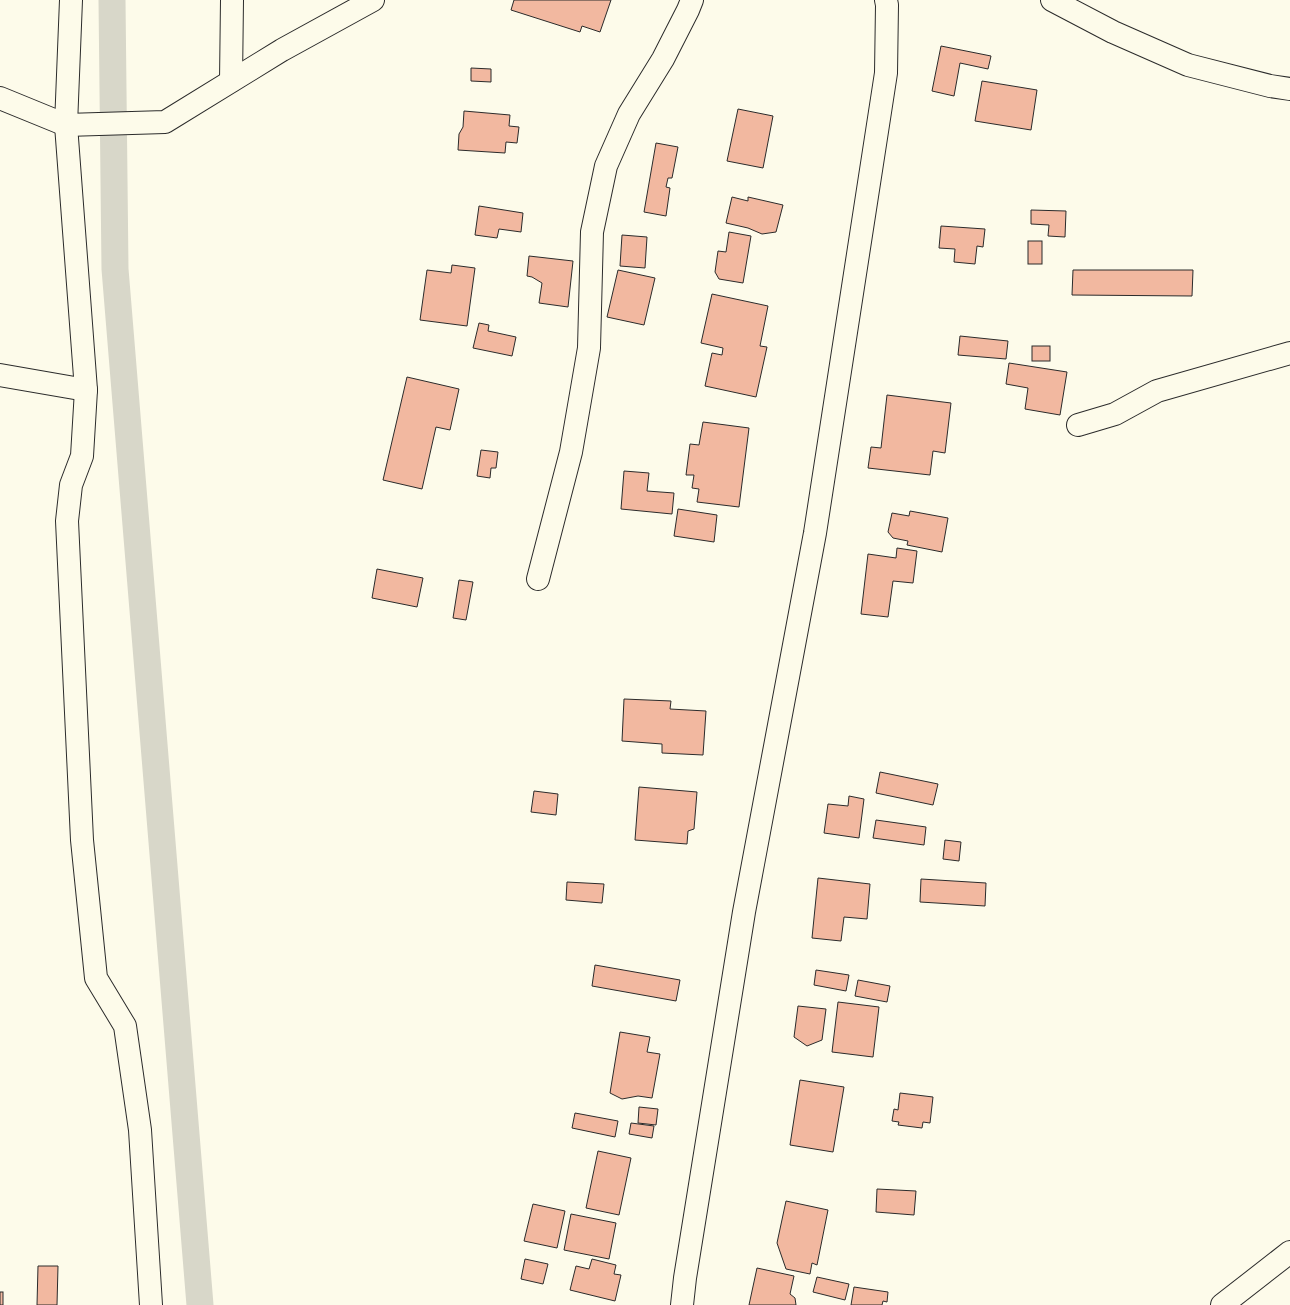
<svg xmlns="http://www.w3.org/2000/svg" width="1290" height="1305" font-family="'IBM Plex Serif',serif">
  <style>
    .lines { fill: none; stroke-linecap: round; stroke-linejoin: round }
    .canal { stroke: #d8d7c9; stroke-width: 27 }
    .building { fill: #f2b8a0; stroke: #2b2b2b }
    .minor-casing { stroke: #2b2b2b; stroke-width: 24 }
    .minor { stroke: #fdfbea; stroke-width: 22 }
  </style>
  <rect width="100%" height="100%" fill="#fdfbea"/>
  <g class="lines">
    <path class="canal" d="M112,0L115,269L200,1305"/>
  </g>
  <g class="building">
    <path d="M514,0H611L600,32L582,26L580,32L511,10Z"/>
    <path d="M941,46L991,56L988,69L960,63L954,96L932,91Z"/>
    <path d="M471,68L491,69V82L471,81Z"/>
    <path d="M982,81L1037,90L1031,130L975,121Z"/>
    <path d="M738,109L773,116L763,168L727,161Z"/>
    <path d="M464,111L510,115L509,126L519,127L517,143L506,142L505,153L458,150L459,134L463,127Z"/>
    <path d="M656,143L678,147L672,178H668L666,187L670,188L666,216L644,212Z"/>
    <path d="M732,197L748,201V197L783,205L776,232L762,234L748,228L726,223Z"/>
    <path d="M479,206L523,213L521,232L499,229L497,238L475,235Z"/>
    <path d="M1031,210L1066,211L1065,237L1048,236L1049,225L1031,224Z"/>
    <path d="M941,226L985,229L983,247L977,246L975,264L954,262L955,249L939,248Z"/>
    <path d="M729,232L751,236L743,283L719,279L715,272L718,251L726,252Z"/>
    <path d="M622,235L647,237L645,268L620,266Z"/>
    <rect x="1028" y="241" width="14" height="23"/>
    <path d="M529,256L573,261L568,307L539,303L542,283L532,277L527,276Z"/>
    <path d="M452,265L475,268L467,326L420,320L427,270L451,273Z"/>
    <path d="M618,270L655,278L644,325L607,317Z"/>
    <path d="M1073,270H1193L1192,296L1072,295Z"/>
    <path d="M712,294L768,306L760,346L767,347L756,397L705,386L712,353L722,355L723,348L701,343Z"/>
    <path d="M479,323L489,325L488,331L516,337L512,356L473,348Z"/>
    <path d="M960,336L1008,341L1006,359L958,355Z"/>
    <rect x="1032" y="346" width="18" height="15"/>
    <path d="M1009,363L1067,372L1060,415L1025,409L1028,388L1006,384Z"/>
    <path d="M407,377L459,389L450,430L436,427L422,489L383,480Z"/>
    <path d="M887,395L951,403L945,453L933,451L930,475L868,468L871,447L881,448Z"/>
    <path d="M703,422L749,428L739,507L697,502L699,489L692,488L694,475H686L690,444L699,445Z"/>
    <path d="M481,450L498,452L496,468H491L490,478L477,476Z"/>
    <path d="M624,471L649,473L647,491L674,493L672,514L621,509Z"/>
    <path d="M678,509L717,515L714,542L674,536Z"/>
    <path d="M910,511L948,518L942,552L907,545L908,541L893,538L888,532L892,513L909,516Z"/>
    <path d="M897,548L917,551L913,583L893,581L888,617L861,614L868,554L896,558Z"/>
    <path d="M377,569L423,578L417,607L372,598Z"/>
    <path d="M459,580L473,582L466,620L453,618Z"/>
    <path d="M624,699L671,701L670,709L706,711L703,755L662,753V744L622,741Z"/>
    <path d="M880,772L938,784L933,805L876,793Z"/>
    <path d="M639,787L697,792L694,829L688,831L687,844L635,840Z"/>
    <path d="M534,791L558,794L556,815L531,812Z"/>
    <path d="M849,796L864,799L859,838L824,833L828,804L848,806Z"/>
    <path d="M876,820L926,827L924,845L873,838Z"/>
    <path d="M945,840L961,842L959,861L943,859Z"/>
    <path d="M818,878L870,884L867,919L844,917L841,941L812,938Z"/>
    <path d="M921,879L986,883L985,906L920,902Z"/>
    <path d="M567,882L604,884L602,903L566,900Z"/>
    <path d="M595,965L680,980L676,1001L592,986Z"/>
    <path d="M816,970L849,975L846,991L814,985Z"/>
    <path d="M858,980L890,986L887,1002L855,996Z"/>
    <path d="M838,1002L879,1007L873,1057L832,1052Z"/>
    <path d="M798,1006L826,1009L822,1040L807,1046L794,1037Z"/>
    <path d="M620,1032L650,1037L647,1052L660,1054L652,1098L638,1096L622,1099L610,1093Z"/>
    <path d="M800,1080L844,1087L833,1152L790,1145Z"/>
    <path d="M900,1093L933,1097L930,1123L923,1122L922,1128L898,1125L899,1122L892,1121L894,1109L898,1110Z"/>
    <path d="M639,1107L658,1109L656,1125L638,1123Z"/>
    <path d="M575,1113L618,1121L615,1137L572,1128Z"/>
    <path d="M631,1123L654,1126L652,1138L629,1134Z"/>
    <path d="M598,1151L631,1158L619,1215L586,1208Z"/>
    <path d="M877,1189L916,1191L914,1215L876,1212Z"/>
    <path d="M786,1201L828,1210L817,1265L812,1263L810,1274L786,1269L777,1243Z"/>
    <path d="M533,1204L565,1211L557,1248L524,1241Z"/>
    <path d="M571,1214L616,1223L609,1259L564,1250Z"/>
    <path d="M525,1259L548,1264L543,1284L521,1279Z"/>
    <path d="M592,1259L616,1265L614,1274L621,1275L615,1301L570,1290L576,1266L589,1269Z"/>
    <path d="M38,1266H58L57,1305H37Z"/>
    <path d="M757,1268L794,1276L790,1294L795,1298L796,1305H749Z"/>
    <path d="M817,1277L849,1284L845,1300L813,1292Z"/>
    <path d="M854,1287L888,1292L887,1302L883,1301L882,1305H851Z"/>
    <rect x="0" y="1292" width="3" height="13"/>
  </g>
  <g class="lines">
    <defs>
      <g id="minor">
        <path d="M71,0L66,125L86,390L82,456L71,485L67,521L82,840L96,978L125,1026L140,1130L151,1305"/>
        <path d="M1052,0L1113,32L1188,65L1270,86L1290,89"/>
        <path d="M231,81L232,0"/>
        <path d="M0,98L66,125L165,122L282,50L373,0"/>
        <path d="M0,375L86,390"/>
        <path d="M1078,425L1115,414L1157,391L1290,353"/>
        <path d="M538,579L571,452L589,348L592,232L606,166L629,114L663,59L688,10L692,0"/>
        <path d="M682,1305L685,1278L744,912L815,533L886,73L887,5L886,0"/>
        <path d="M1222,1305L1290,1252"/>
      </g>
    </defs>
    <use href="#minor" class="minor-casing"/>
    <use href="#minor" class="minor"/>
  </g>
</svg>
